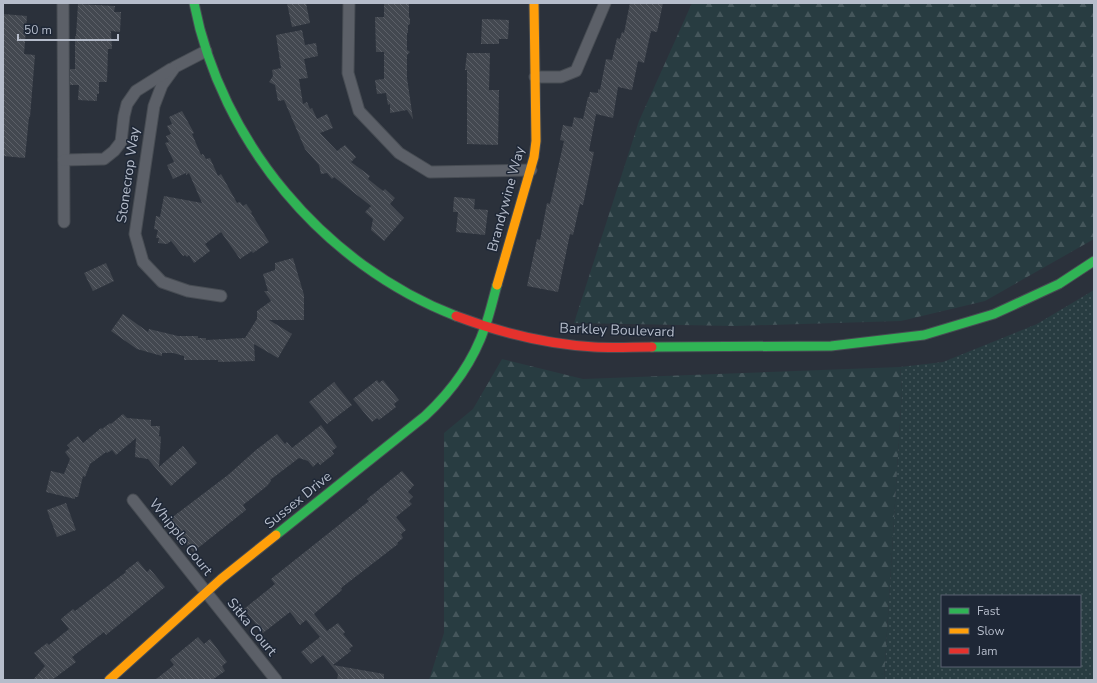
<svg xmlns="http://www.w3.org/2000/svg" width="1097" height="683" font-family="'Nunito Sans',sans-serif">
  <style>
    .grass { fill: url(#grass-dots); fill-rule: evenodd }
    .forest { fill: url(#forest-firs) }
    .building { fill: url(#building-back-hatch) }
    .lines { fill: none; stroke-linecap: round; stroke-linejoin: round }
    .street-casing { stroke: #474c53; stroke-width: 13 }
    .fast-casing { stroke: #474c53; stroke-width: 11 }
    .slow-casing { stroke: #474c53; stroke-width: 11 }
    .jam-casing { stroke: #474c53; stroke-width: 11 }
    .street { stroke: #5c6068; stroke-width: 11 }
    .fast { stroke: #30b455; stroke-width: 9 }
    .slow { stroke: #ff9f0a; stroke-width: 9 }
    .jam { stroke: #e5322d; stroke-width: 9 }
    .labels { text-anchor: middle; dominant-baseline: central; stroke-width: 3; stroke-linejoin: round; paint-order: stroke }
    .street-label { font-size: 14px; fill: #b6bdcb; stroke: #1e2736 }
  </style>
  <defs>
    <pattern id="grass-dots" width="8" height="8" patternUnits="userSpaceOnUse"><rect width="8" height="8" fill="#283c41"/><path d="M2 2h.1M6 6h.1" fill="none" stroke="#45565b" stroke-width="1.8" stroke-linecap="round"/></pattern>
    <pattern id="forest-firs" width="22" height="20" patternUnits="userSpaceOnUse"><rect width="22" height="20" fill="#283c41"/><path d="M5 1l3.5 6h-7zM16 11l3.5 6h-7z" fill="#45565b"/></pattern>
    <pattern id="building-back-hatch" width="6" height="6" patternUnits="userSpaceOnUse"><rect width="6" height="6" fill="#434850"/><path d="M-1 5l2 2M0 0l6 6M5-1l2 2" fill="none" stroke="#5c6068"/></pattern>
  </defs>
  <rect width="100%" height="100%" fill="#2b313b"/>
  <path class="grass" d="M1094,290V680H884L902,390L900,367L943,362L1037,324ZM942,596H1080V666H942Z"/>
  <g class="forest">
    <path d="M692,3H1094V239L985,301L901,321L734,326L574,323L639,121Z"/>
    <path d="M502,359L583,379L900,367L902,390L884,680H429L444,633V433L473,409Z"/>
  </g>
  <g class="building">
    <path d="M287,3H306L310,23L292,27Z"/>
    <path d="M384,3H409V17L410,19V24L408,25V33H407V50L410,52L407,55V78L413,119L407,110L390,113V104L388,105L386,93L377,94L375,80L384,79V52H376L375,17H384Z"/>
    <path d="M630,3H663L657,32L651,31L644,63L638,61L632,90L618,87L613,118L596,114L589,151L594,152L583,205L580,204L573,235L570,234L558,292L527,286L537,239L540,240L547,203L550,204L564,141L560,140L563,125L572,127L574,117L583,119L588,97H589L590,92L598,93V89L600,90L606,59L612,60L617,38L620,39L622,32L624,33Z"/>
    <path d="M78,4L115,6L114,12H121L120,32L111,31L112,49H108L107,82H99V94H97V101L78,100L79,85H70V69H75V36H76Z"/>
    <path d="M3,14L27,16L24,54L35,55L30,117H29L25,158L3,156Z"/>
    <path d="M482,19L509,20L508,39H499V44H481Z"/>
    <path d="M302,30L305,45L316,43L318,56L304,59L308,78L299,79L303,104L307,102L310,109L312,108L317,119L327,114L333,128L320,133L337,151L345,145L356,157L351,162L370,176L368,179L383,191L385,189L395,198L390,204L404,218L384,241L371,230L373,219L365,212L371,206L334,177L332,179L327,173L321,174L319,165L305,149L284,100L278,101L275,85L269,82L273,76L272,70L281,68L276,35Z"/>
    <path d="M467,53H490L489,90H499L498,145L467,144V70H465Z"/>
    <path d="M182,111L194,133L192,134L201,155L203,154L206,159L210,158L218,176L221,174L237,203L240,202L243,206L246,204L252,212L251,213L269,242L253,253L252,251L240,259L221,232L205,244L210,251L194,263L189,255L187,257L185,255L183,256L171,241L167,244L158,243L159,238H156L158,230L154,229L156,216L160,217L164,196L202,203L189,173L186,175V173L173,179L167,165L174,162L165,143L169,142L166,136L171,134L167,126L172,124L169,117Z"/>
    <path d="M454,197L475,199L474,209L488,210L485,235L456,232L458,212H453Z"/>
    <path d="M293,258L304,295V320H269L292,334L278,358L254,344L255,361L218,362V360H184V356L173,353H162V356L137,349L111,331L123,314L148,332L149,329L178,336H198V338H206V340L245,338L257,319V311L271,301L264,291H268L263,274L275,270V263Z"/>
    <path d="M106,263L114,281L93,291L84,273Z"/>
    <path d="M377,380L379,383L383,380L399,400L394,404L396,407L379,420L377,418L372,422L353,399Z"/>
    <path d="M334,382L352,405L327,424L309,402Z"/>
    <path d="M123,414L127,418L151,420V426H160L159,436L161,437L159,467L183,446L197,463L171,486L148,459L135,457L136,438L116,455L112,450L107,453L106,452L90,464L85,477L83,476L78,497H75V499L46,492L51,471L64,474L70,459L65,452L70,448L67,445L78,436L83,443L101,428L102,429L110,423L111,424Z"/>
    <path d="M321,425L337,447L332,451L334,454L320,465L318,462L313,467L308,461L299,458L270,480L271,481L267,486L243,505L246,510L193,552L175,530L177,528L170,519L228,475L256,450L277,434L285,444L287,442L292,448Z"/>
    <path d="M402,471L414,485L408,492L413,497L409,501L412,504L396,517L406,530L401,534L403,538L397,543L398,544L341,588L342,590L314,614L327,631L338,623L345,632L343,634L353,646L349,649L351,651L333,665L384,674V680H337L338,674L323,655L311,664L301,652L320,637L306,620L300,625L290,612L263,633L244,609L275,584L271,579L369,501L367,499Z"/>
    <path d="M66,503L76,530L57,537L47,510Z"/>
    <path d="M138,561L147,572L150,569L165,587L106,635L104,632L72,657L76,662L52,680H33L45,666L34,653L47,643L49,645L69,629L61,619L73,609L75,611L126,572L125,571Z"/>
    <path d="M198,637L204,644L210,639L227,662L222,666L225,671L212,680H155L174,665L170,660Z"/>
  </g>
  <g class="lines">
    <defs>
      <g id="street">
        <path d="M63,3L64,222"/>
        <path d="M349,3L348,73L359,111L399,153L430,172L531,170"/>
        <path d="M206,51L175,67L162,85L154,106L135,234L143,262L162,282L188,291L221,296"/>
        <path d="M535,77H561L576,71L605,3"/>
        <path d="M64,160L104,159L114,151L121,142L124,116L127,104L136,91L171,69"/>
        <path d="M133,500L276,680"/>
      </g>
      <g id="fast">
        <path d="M194,3C221,142 324,265 456,316"/>
        <path d="M652,347L831,346L924,335L994,314L1059,284L1094,261"/>
        <path d="M276,535L425,416C452,391 473,362 485,327C490,313 493,299 497,285"/>
      </g>
      <g id="slow">
        <path d="M497,285L534,157L536,141L534,3"/>
        <path d="M109,680L221,579L276,535"/>
      </g>
      <path id="jam" d="M456,316C501,333 546,344 594,347C613,348 633,347 652,347"/>
    </defs>
    <use href="#street" class="street-casing"/>
    <use href="#fast" class="fast-casing"/>
    <use href="#slow" class="slow-casing"/>
    <use href="#jam" class="jam-casing"/>
    <use href="#street" class="street"/>
    <use href="#fast" class="fast"/>
    <use href="#slow" class="slow"/>
    <use href="#jam" class="jam"/>
  </g>
  <g class="labels">
    <g class="street-label">
      <text transform="translate(128 175) rotate(-82)">Stonecrop Way</text>
      <text transform="translate(506 199) rotate(-75)">Brandywine Way</text>
      <text transform="translate(617 330) rotate(2)">Barkley Boulevard</text>
      <text transform="translate(298 500) rotate(-39)">Sussex Drive</text>
      <text transform="translate(181 537) rotate(52)">Whipple Court</text>
      <text transform="translate(252 627) rotate(51)">Sitka Court</text>
    </g>
  </g>
  <rect width="1097" height="683" fill="none" stroke="#b6bdcb" stroke-width="8"/>
  <rect x="941" y="595" width="140" height="72" fill="#1e2736" stroke="#5b6372"/>
  <rect x="949" y="608" width="20" height="6" fill="#30b455" stroke="#5b6372"/>
  <text x="977" y="615" font-size="12" fill="#b6bdcb">Fast</text>
  <rect x="949" y="628" width="20" height="6" fill="#ff9f0a" stroke="#5b6372"/>
  <text x="977" y="635" font-size="12" fill="#b6bdcb">Slow</text>
  <rect x="949" y="648" width="20" height="6" fill="#e5322d" stroke="#5b6372"/>
  <text x="977" y="655" font-size="12" fill="#b6bdcb">Jam</text>
  <path d="M18 34v6h100v-6" fill="none" stroke="#b6bdcb" stroke-width="2"/>
  <text x="24" y="34" font-size="12" fill="#b6bdcb" stroke="#1e2736" stroke-width="3" paint-order="stroke">50 m</text>
</svg>
